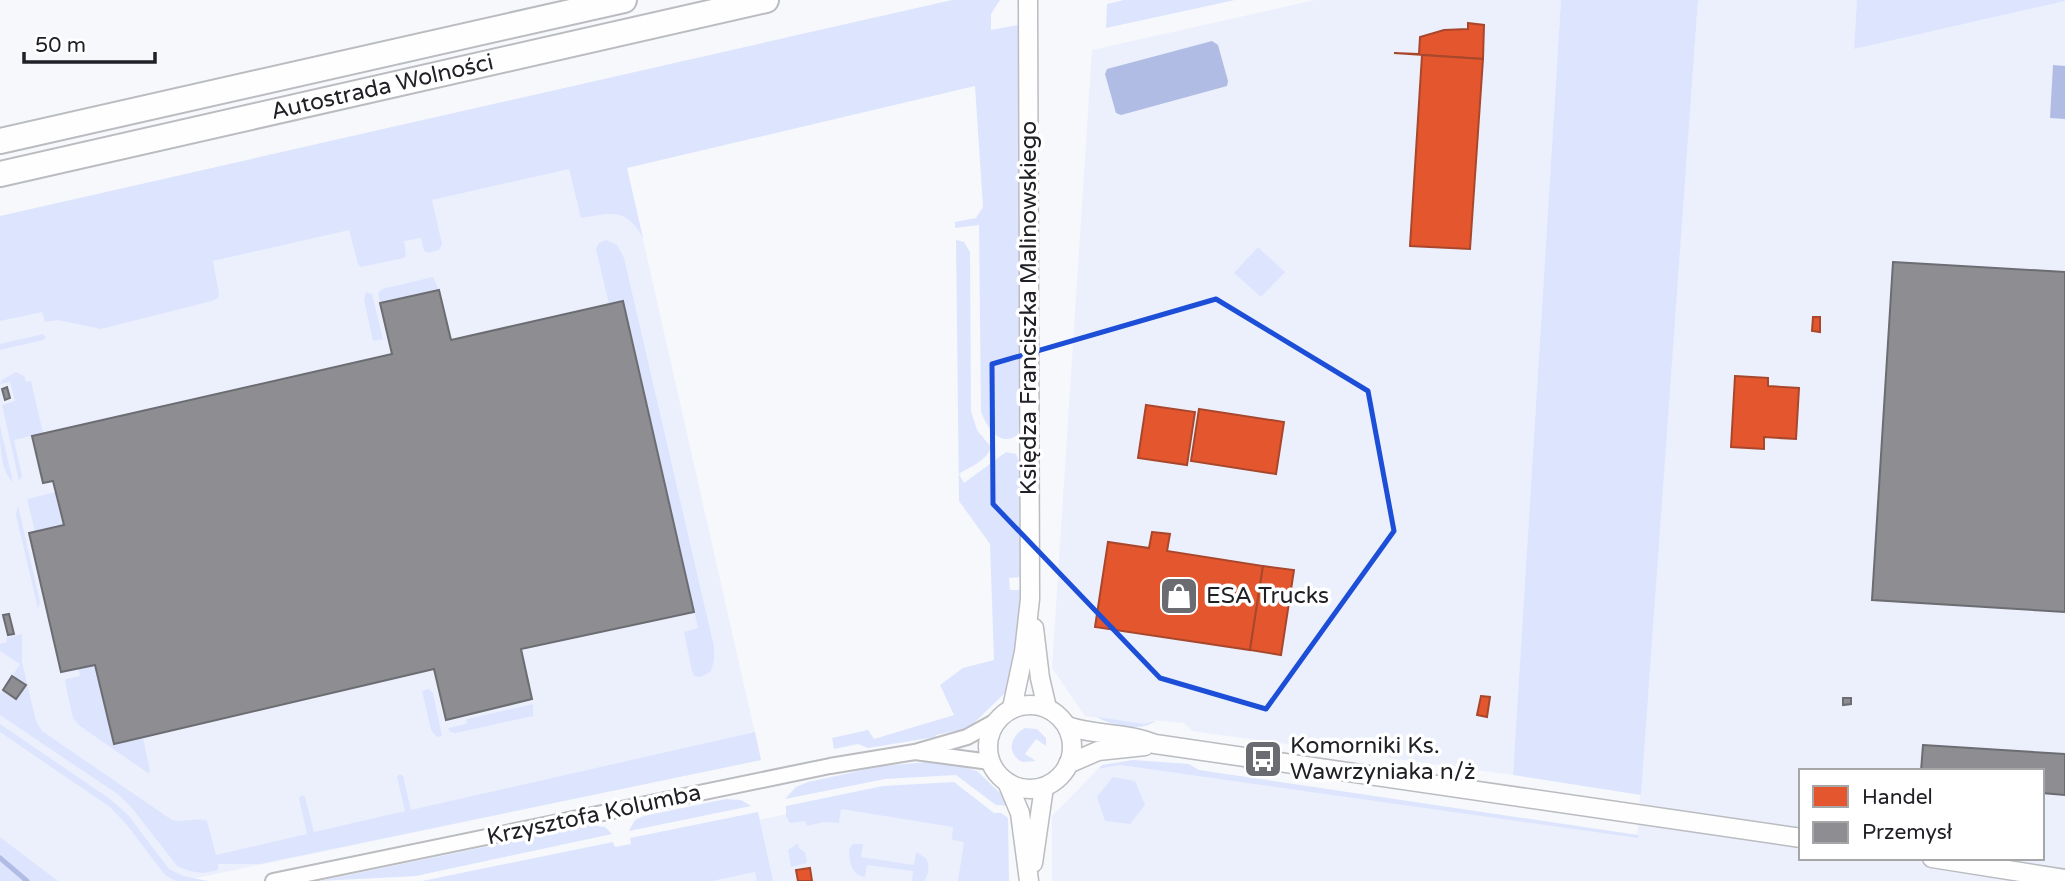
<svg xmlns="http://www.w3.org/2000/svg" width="2065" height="881" font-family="'Varela Round',sans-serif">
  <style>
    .built { fill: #ecf0fd; fill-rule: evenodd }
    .green { fill: #dde5fe }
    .water { fill: #b0bce3 }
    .shops { fill: #e4572e; stroke: #a9472c; stroke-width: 2 }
    .industry { fill: #8d8d92; stroke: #6c6d72; stroke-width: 2 }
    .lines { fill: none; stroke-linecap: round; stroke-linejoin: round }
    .stream { stroke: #b0bce3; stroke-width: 5 }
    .minor-casing { stroke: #babcc0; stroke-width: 18 }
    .tertiary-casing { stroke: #babcc0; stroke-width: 21 }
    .motorway-casing { stroke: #babcc0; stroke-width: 28 }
    .minor { stroke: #fefeff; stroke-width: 14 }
    .tertiary { stroke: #fefeff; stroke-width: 18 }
    .motorway { stroke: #fefeff; stroke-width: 24 }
    .marked { fill: none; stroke: #1d4ed8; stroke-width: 5; stroke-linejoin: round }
    .labels { text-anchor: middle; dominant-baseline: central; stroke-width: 7; stroke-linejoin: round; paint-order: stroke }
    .street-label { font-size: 23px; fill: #202126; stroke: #fff }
    .poi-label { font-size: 23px; fill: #202126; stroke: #fff; text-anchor: start }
  </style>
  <rect width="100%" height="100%" fill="#f6f8fc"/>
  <g class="built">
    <path d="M1315,0H1561L1513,775L1192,731L1184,723L1153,720L1144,724L1085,716L1052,668L1092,50Z"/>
    <path d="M1698,0H1857L1854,49L2065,1V881H1052V816L1098,769L1120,765L1637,837ZM1801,771H2042V858H1801Z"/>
    <path d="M624,156L761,760L182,881H58L0,837V298L345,166Z"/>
    <path d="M933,795L996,881H464L864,798Z"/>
  </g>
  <g class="green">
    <path d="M952,0H1000L991,14V30L1018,25L1020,422L1018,435C999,448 987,427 981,412L979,225L955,228V222L976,218L983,207L975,86L627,168L643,238C626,207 611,213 581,218L569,169L432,200L442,244L439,250L428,253L424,251L421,238L404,241L406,255L404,258L361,267L358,264L349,230L213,261L219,294L218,298L212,301L101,329L58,320L45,322L42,312L0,321V216Z"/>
    <path d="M1124,0H1235L1106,28L1107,4Z"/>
    <path d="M1561,0H1698L1641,795L1513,775Z"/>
    <path d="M1857,0H2065V1L1854,49Z"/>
    <path d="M606,240L617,245L624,258L714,647V660L711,671L701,677L694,676L692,671L684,632L698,628L624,301L609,304L596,249L599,243Z"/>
    <path d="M956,240L964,242L970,252L971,411L977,430L991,447C987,461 971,466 959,474L964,483L1006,452L1016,454L1019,461L1020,577L1009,578L1010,590H1020V627L1008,690L974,723L963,729L936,735L935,737L868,748L858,744L834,749L832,738L868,730L874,739L954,715L940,685L963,668L994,660L990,544L959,501Z"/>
    <path d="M1258,247L1285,272L1261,297L1234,273Z"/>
    <path d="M433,277L439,290L380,303L378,293L382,289Z"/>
    <path d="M366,292L372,294L383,339L373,341L364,300Z"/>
    <path d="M43,334L46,337L43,340L0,350V344Z"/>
    <path d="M16,372L24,376L26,382L31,381L43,433L14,440L22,476L19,481L2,405L15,401L10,382L0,384L2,380Z"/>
    <path d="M0,426L13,482C0,471 0,443 0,426Z"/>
    <path d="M56,492L64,525L35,532L27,499Z"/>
    <path d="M18,505L40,602L38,609L16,515Z"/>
    <path d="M22,634V662L36,721L42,731L172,820C184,823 197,817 207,821L216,855L307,834L299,798L302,795L305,797L314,832L405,811L397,777L399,774L403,776L411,810L755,732L761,760L260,864H218V870L203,873L189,871L177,866L132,808L119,795L0,715V694L3,690L16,699L25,686L12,676L20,664L0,651V644L7,642L6,638Z"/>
    <path d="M95,665L113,744L143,738L150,771L148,773L80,726L73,718L65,682L66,679L80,676L78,668Z"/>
    <path d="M429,689L433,693L442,736L437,737L431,730L422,691Z"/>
    <path d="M533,704V716L456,733L450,732L448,728L466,724L467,719Z"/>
    <path d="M1097,717L1144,724L1156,720C1142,733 1112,726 1097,717Z"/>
    <path d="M0,724L110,799L128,815L169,869L183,876L208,881H176L165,875L127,825L110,807L0,732Z"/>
    <path d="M1025,728L1037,729L1046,738V746L1036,739L1025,754L1036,761L1022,762C1006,753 1010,736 1025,728Z"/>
    <path d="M1133,760L1189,764L1199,770L1638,835V838L1120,765L1098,769L1102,765Z"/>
    <path d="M927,762L959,765L977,771L1002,795L1009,806L996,805L956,775L885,779L785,799L796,787L808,782L882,766Z"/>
    <path d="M1113,777L1135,781L1145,805L1130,824L1105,821L1097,797Z"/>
    <path d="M954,782L994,813H1001L1008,818L1009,881H958L964,842L952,840L953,827L841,809L839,823L824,822L807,826L805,821L790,823L786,816V806L883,786Z"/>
    <path d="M726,799L741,800L751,806L629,831L635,820L644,816Z"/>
    <path d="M758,812L773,881H757L755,872L712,881H422L613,842L615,847L631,844L630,838Z"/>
    <path d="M591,825L605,827L612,834L416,876L319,881Z"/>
    <path d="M0,837L58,881H0Z"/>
    <path d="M798,843L799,848L805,852L807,863L791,867L788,850Z"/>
    <path d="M853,844H863L861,857L914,865L916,852L926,858C930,866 929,874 924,881H912L913,871L867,865L865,877C850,874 850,862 849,850Z"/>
  </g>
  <g class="water">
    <path d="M1212,41L1218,45L1228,81L1227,86L1121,115L1116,113L1105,74L1107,69Z"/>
    <path d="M2053,65L2065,66V119L2050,118Z"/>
  </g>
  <g class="shops">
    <path d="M1468,23L1484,25L1483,59L1394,53L1419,54L1420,37L1444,30L1468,29Z"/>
    <path d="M1422,55L1483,59L1470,249L1410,246Z"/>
    <path d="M1813,317H1820V332L1812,331Z"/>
    <path d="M1735,376L1768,378V386L1799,388L1796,439L1764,437V449L1731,447Z"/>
    <path d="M1146,405L1195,412L1187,465L1138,458Z"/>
    <path d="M1199,409L1284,422L1276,474L1191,461Z"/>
    <path d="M1152,532L1170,534L1167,551L1263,566L1250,650L1095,627L1108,542L1149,548Z"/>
    <path d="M1263,566L1294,570L1281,655L1250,650Z"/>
    <path d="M1481,696L1490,697L1487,717L1477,715Z"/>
    <path d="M810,868L812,881H798L796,870Z"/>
  </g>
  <g class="industry">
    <path d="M1893,262L2065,272V612L1872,600Z"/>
    <path d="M439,290L451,340L623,301L694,612L521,649L532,699L446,720L434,669L114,744L95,665L61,672L29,533L64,525L53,481L43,483L32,436L392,354L380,303Z"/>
    <path d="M7,387L10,398L5,400L2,389Z"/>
    <path d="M9,614L14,634L8,635L3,615Z"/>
    <path d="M12,676L26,685L16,699L3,690Z"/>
    <path d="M1843,698H1851V704L1843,705Z"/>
    <path d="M1923,745L2065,754V795L2042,793V771H1921Z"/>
  </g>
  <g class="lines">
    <path class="stream" d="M0,858L27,881"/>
    <defs>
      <g id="minor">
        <path d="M915,752L990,762"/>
        <path d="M273,881L830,766L915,752L967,737L996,721"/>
      </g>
      <g id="tertiary">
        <path d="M1034,628L1040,678L1047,708"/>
        <circle cx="1030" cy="747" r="42"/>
        <path d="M1012,708L1024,652L1030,599L1028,0"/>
        <path d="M1067,726C1096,736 1127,732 1155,744L1801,838"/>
        <path d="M1068,764L1098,751L1145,746"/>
        <path d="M1007,782L1020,813L1029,881"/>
        <path d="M1932,858L2065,879"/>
        <path d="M1033,863L1044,787"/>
      </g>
      <g id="motorway">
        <path d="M0,141L624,0"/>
        <path id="s1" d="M0,174L766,0"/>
      </g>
    </defs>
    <use href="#minor" class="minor-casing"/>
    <use href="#tertiary" class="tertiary-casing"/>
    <use href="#motorway" class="motorway-casing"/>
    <use href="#minor" class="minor"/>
    <use href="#tertiary" class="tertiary"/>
    <use href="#motorway" class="motorway"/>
  </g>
  <path class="marked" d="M1216,299L1368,391L1394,531L1266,709L1160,678L993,504L992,364Z"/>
  <defs>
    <symbol id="shop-square" viewBox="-11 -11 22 22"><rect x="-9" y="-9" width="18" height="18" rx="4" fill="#6b6c71" stroke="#fff"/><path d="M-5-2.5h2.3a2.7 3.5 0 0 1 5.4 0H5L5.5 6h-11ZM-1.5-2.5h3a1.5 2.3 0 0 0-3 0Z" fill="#fff"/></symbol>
    <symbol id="bus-square" viewBox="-11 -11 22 22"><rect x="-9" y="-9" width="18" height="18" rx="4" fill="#6b6c71" stroke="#fff"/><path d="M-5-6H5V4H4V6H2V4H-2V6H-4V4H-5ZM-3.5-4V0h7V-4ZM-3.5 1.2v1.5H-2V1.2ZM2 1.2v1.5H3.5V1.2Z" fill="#fff"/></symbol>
  </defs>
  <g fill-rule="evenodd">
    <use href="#shop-square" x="1157" y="574" width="44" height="44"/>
    <use href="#bus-square" x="1241" y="737" width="44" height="44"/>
  </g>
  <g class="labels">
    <g class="street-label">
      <text stroke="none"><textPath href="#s1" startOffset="392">Autostrada Wolności</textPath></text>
      <text transform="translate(1029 308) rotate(-90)">Księdza Franciszka Malinowskiego</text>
      <text transform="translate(594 815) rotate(-12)">Krzysztofa Kolumba</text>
    </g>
    <g class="poi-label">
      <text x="1206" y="596">ESA Trucks</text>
      <text x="1290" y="746">Komorniki Ks.<tspan x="1290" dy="26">Wawrzyniaka n/ż</tspan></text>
    </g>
  </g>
  <rect x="1799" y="769" width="245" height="91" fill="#ffffff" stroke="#a6a6a8" stroke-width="2"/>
  <rect x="1813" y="786" width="35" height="21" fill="#e4572e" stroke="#a6a6a8" stroke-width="2"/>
  <text x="1862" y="804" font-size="21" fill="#202126">Handel</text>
  <rect x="1813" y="822" width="35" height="21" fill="#8d8d92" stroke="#a6a6a8" stroke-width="2"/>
  <text x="1862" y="839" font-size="21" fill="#202126">Przemysł</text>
  <path d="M24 52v10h131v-10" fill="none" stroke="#202126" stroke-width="3.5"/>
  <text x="35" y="52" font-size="21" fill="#202126" stroke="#ffffff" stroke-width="5" paint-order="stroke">50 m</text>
</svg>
